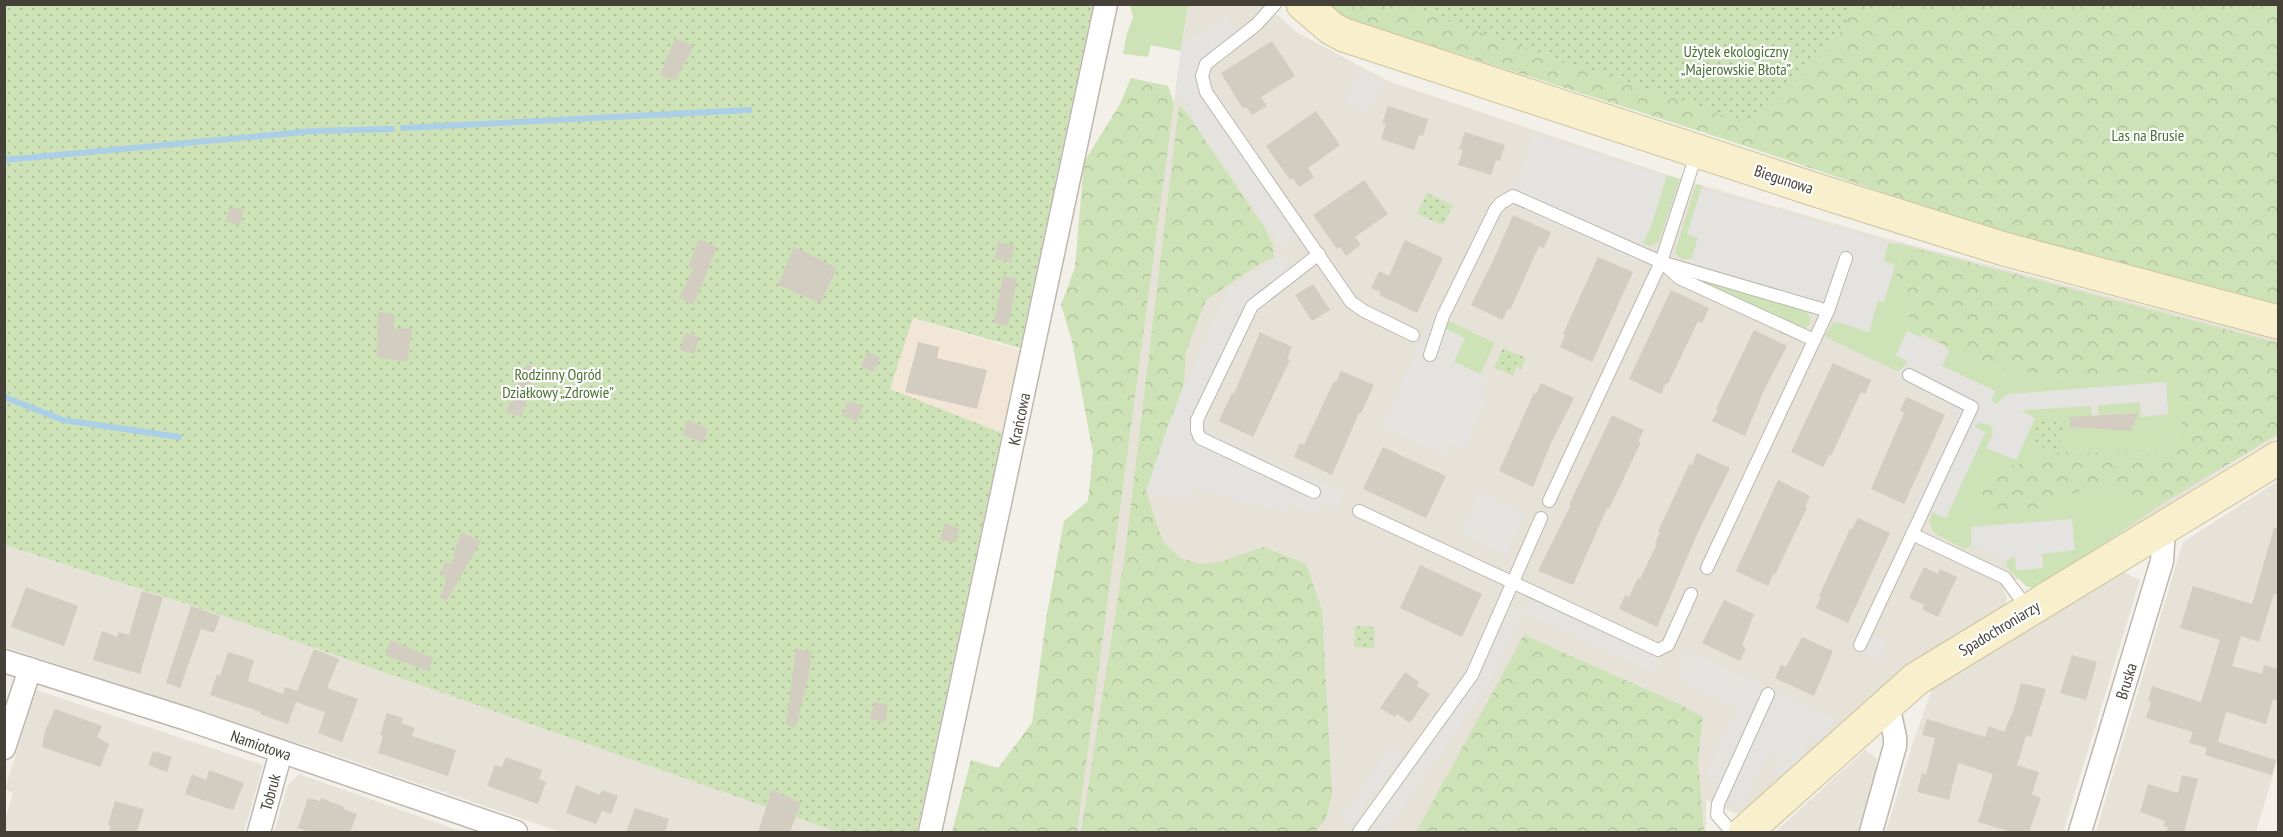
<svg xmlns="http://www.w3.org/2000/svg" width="2283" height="837" font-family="'PT Sans Narrow',sans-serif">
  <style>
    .residential { fill: #e6e2d8 }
    .commercial { fill: #f2e7d7 }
    .grass { fill: #cee2b7 }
    .forest { fill: url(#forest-crowns) }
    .park { fill: url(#park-dots) }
    .parking { fill: #e4e3e0 }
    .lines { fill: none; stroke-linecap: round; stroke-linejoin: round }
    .stream { stroke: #accfe8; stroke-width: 6 }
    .building { fill: #d3ccc0 }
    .lane-casing { stroke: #bdb7ad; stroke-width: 14 }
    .street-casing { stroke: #bdb7ad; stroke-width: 25 }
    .secondary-casing { stroke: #cdc29e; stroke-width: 35 }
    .lane { stroke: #fff; stroke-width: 12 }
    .street { stroke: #fff; stroke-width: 22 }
    .secondary { stroke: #f8efcd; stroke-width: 33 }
    .labels { text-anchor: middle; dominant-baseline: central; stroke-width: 4.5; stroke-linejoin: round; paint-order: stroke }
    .park-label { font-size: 16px; fill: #497132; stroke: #fff }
    .street-label { font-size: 16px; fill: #454038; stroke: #fff }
  </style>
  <defs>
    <pattern id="forest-crowns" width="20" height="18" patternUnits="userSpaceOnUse" patternTransform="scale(1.5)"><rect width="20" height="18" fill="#cee2b7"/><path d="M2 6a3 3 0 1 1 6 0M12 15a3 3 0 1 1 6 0" fill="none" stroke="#b2c39e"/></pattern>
    <pattern id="park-dots" width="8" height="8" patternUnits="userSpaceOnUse" patternTransform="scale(1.5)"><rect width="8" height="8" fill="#cee2b7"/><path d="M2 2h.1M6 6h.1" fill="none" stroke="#b2c39e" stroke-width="1.8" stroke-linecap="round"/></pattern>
  </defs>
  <rect width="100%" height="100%" fill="#f3f0e9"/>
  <g class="residential">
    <path d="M1188,5H1266L1298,33L1388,81L1680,179L1877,236L2278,340V437L2238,460L2037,589L2026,586L2019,578L2003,588L2007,597L2005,608L1744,817L1706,799V832H1076L1129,420Z"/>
    <path d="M2278,481V758L2256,832H2096L2183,542Z"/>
    <path d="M5,545L227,617L837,832H561L334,755L5,647Z"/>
    <path d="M2123,572L2140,580L2063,832H1886L1911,748L1932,689Z"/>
    <path d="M36,690L263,765L244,832H5V820L13,793L5,789Z"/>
    <path d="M1865,750L1876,758L1877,775L1859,832H1775Z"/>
    <path d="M299,774L463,832H274L288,785Z"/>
  </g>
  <path class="commercial" d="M912,318L1020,350L1002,433L890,390Z"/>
  <g class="grass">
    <path d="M1130,5H1188L1181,51L1151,45L1148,57L1123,54L1127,33L1133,18Z"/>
    <path d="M1667,175L1680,179L1659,241L1651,246L1643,244Z"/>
    <path d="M1696,184L1703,186L1688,234L1829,280L1697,242L1692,258C1684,260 1679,259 1675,252Z"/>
    <path d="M1888,243L1904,245L1896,277L1907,314L1922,334L1921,338L1907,331L1896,355L1908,362L1907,366L1897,371L1825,337L1832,324L1838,322L1869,332L1878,300L1883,302L1895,265L1883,261Z"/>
    <path d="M1687,273L1807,312C1811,318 1813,324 1805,328L1799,327L1689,277Z"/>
    <path d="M1449,321L1495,343L1480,374L1454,362L1445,329Z"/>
    <path d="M1947,347L1993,367L2073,379L2121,372L2162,373L2173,383L2181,396L2182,425L2175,442L2158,454L2051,452L2027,462L2034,509L2049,506L2079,491L2103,485L2118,491L2165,502L2037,589L2026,586L2006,567L2008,560L2015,556L2016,570L2043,568L2042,554L1971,527L1972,545L1965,549L1934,533L1929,521L1933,512L1946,517L1985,433L1973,426C1980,421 1986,421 1992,427L1993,434L2023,410L2091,406L2092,416L2082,417L2084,428L2131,431L2137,413L2098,415V405L2141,402V417L2168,414L2165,382L1998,404L1991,401L1995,391L1942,366L1948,351Z"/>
  </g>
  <g class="forest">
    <path d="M1327,5H2278V304L1980,225L1739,144L1344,17Z"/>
    <path d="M1131,78L1168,86L1174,103L1077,832H952L971,760L998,768L1032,723L1047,613L1064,521L1088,501L1093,453L1072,341L1061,305L1075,267L1084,162L1120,104Z"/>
    <path d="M1179,105L1186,112L1264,227L1273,245L1274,257L1256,266L1206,300L1186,351L1184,383L1146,492L1163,542L1180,558L1201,564L1220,562L1264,547L1306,564L1322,610L1332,795L1325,820L1315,832H1081L1126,546Z"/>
    <path d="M1904,245L2278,343V434L2165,502L2118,491L2103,485L2079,491L2049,506L2003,516H1984L1979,496L1986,480L1997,470L2027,462L2051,452L2159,454L2175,442L2182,425L2180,396L2173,383L2162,373L2121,372L2073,379L1993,367L1947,347L1922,334L1907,314L1899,297L1896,277Z"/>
    <path d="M1524,635L1679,704L1703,717L1698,761L1704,832H1416Z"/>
  </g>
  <g class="park">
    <path d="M5,5H1093L1020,348L913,318L890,389L1002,433L917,832H837L227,617L5,545Z"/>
    <path d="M1408,5H1854L1836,41L1752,125L1467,28Z"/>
    <path d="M1427,193L1453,205L1443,225L1417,214Z"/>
    <path d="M1503,348L1526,358L1521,369L1516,367L1513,376L1494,367Z"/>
    <path d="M2041,415L2067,427L2055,453L2029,441Z"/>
    <path d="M1355,626L1375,627L1374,648L1354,647Z"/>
  </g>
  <g class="parking">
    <path d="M1226,16L1248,42L1211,65L1208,78L1308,230L1282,248L1175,92L1182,44Z"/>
    <path d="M1361,70L1385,85L1368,115L1344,101Z"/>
    <path d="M1532,134L1666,178L1653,221L1635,262L1517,208L1511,189L1520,175Z"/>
    <path d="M1701,189L1888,243L1884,261L1895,265L1884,302L1878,300L1869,332L1687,273L1698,238L1687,234Z"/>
    <path d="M1283,254L1299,279L1256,313L1251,320L1207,417V424L1216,436L1345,492L1336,509L1322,502L1316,515L1290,505L1286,513L1272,506L1269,510L1197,488L1191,500L1179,495L1176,501L1146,492L1168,425L1222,298L1229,289Z"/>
    <path d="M1430,321L1465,338L1454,362L1488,378L1481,394L1488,398L1465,449L1451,443L1445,456L1381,427Z"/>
    <path d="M1907,331L1949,351L1942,366L1995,391L1991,401L1998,404L2002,398L2008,394L2166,382L2168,414L2141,417L2140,402L2023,410V412L2035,418L2016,460L1986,448L1993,434L1992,427L1988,424L1979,423L1974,426L1985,432L1946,518L1915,504L1956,418L1950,406L1896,380L1900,370L1908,362L1896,355Z"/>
    <path d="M1479,491L1526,514L1506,556L1459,534Z"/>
    <path d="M2072,519L2075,550L2042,554L2043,568L2016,570L2015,556L2008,560L1972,545L1971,527Z"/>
    <path d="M1530,598L1661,659L1654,674L1523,613L1488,686L1387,832H1369L1468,691L1509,605L1523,612Z"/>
    <path d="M1859,627L1887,641L1879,661L1849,646Z"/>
    <path d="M1686,649L1835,718L1823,743L1810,737L1796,766L1784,777L1770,771L1781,760L1768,754L1741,808L1713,794L1718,782L1705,776L1736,708L1676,680L1681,670L1680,663Z"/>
    <path d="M1391,745L1403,754L1351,827L1339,819Z"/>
  </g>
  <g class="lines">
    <g class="stream">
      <path d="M403,128L749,110"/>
      <path d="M4,160L314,131L392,129"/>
      <path d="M4,397L63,420L179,437"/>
    </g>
  </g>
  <g class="building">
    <path d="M675,39L694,46L675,80L660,75Z"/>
    <path d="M1272,41L1295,76L1261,97L1267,106L1252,115L1246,107L1243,109L1221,73Z"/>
    <path d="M1388,106L1428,119L1423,136L1419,135L1414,150L1381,139L1386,124L1382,123Z"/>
    <path d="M1316,111L1340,145L1308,168L1314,177L1299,187L1293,178L1290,180L1266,146Z"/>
    <path d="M1465,132L1505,145L1500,161L1496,160L1491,175L1458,165L1463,150L1459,149Z"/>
    <path d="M1364,180L1388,214L1355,237L1361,245L1346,256L1340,247L1337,249L1313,215Z"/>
    <path d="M230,207L244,210L240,225L226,221Z"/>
    <path d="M1513,215L1551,232L1544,248L1539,246L1510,310L1508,309L1502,320L1471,305L1493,261Z"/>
    <path d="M699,239L717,247L693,305L679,298L693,269L688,267Z"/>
    <path d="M1405,240L1443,258L1417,313L1379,295L1381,292L1371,288L1379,271L1389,276Z"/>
    <path d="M998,242L1014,245L1011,262L995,259Z"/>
    <path d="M794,247L837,268L820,303L778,285Z"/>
    <path d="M1598,257L1633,272L1592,362L1560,347L1565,335L1563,334Z"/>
    <path d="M1003,276L1017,279L1008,326L994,323Z"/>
    <path d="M1313,284L1330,310L1312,321L1295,295Z"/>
    <path d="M1671,290L1709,308L1702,323L1698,321L1668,384L1666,383L1661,394L1629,379Z"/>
    <path d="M378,312L394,314V329L412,328L407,362L377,357Z"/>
    <path d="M1754,330L1787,346L1764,390L1745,436L1712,421L1718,410L1716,409Z"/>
    <path d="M1260,332L1292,347L1287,359L1290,360L1253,437L1219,421L1232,393L1234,394Z"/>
    <path d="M685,333L699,337L694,354L680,350Z"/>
    <path d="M918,342L939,347L937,358L987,370L977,409L905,392Z"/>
    <path d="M867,352L880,357L874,372L861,367Z"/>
    <path d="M1833,363L1871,380L1865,394L1861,392L1831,456L1829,455L1823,467L1791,452Z"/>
    <path d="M527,364L537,368L521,417L506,412Z"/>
    <path d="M1341,371L1374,385L1361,413H1359L1332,475L1294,457L1300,443L1304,445L1334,381L1336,382Z"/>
    <path d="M1541,383L1574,398L1551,443L1533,487L1499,471L1534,393L1536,394Z"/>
    <path d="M1907,397L1945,415L1904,504L1871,489L1904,413L1900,410Z"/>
    <path d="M847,401L863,406L858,421L842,416Z"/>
    <path d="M2138,413L2131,431L2070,427V417Z"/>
    <path d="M1612,415L1644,430L1638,441L1641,442L1609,509L1607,508L1573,585L1538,571L1571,505H1569Z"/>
    <path d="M688,420L708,429L703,443L682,434Z"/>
    <path d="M1383,447L1446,476L1426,518L1363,489Z"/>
    <path d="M1697,453L1730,468L1699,530L1657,627L1619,609L1625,595L1629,597L1638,578L1640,579L1657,544L1655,543L1660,532L1658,531L1690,463L1692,465Z"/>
    <path d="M1778,480L1810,496L1805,507L1807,508L1790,543L1775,575L1773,574L1768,586L1736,571Z"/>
    <path d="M1858,518L1890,533L1848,623L1816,608L1821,597L1819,596L1850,529H1852Z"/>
    <path d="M944,524L959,528L956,542L940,540Z"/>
    <path d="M2274,528H2278V595L2274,594L2259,642L2241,636L2232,666L2262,674L2264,665L2278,669V700L2273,699L2266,724L2226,712L2218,742L2276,760L2272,775L2205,755L2207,748L2189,743L2193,732L2146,718L2151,702L2148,700L2152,686L2201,702L2220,640L2180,628L2193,586L2252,604Z"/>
    <path d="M461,532L481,541L447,600L440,598L447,578L440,576L445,562L451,564Z"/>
    <path d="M1420,565L1482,594L1462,637L1400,608Z"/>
    <path d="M1924,567L1938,574L1940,569L1957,577L1938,617L1922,609L1924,605L1909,598Z"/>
    <path d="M26,587L78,606L64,646L11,627Z"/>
    <path d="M142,591L163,597L140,674L93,660L102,631L117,637L119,632L129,635Z"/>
    <path d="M1724,600L1754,614L1742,646L1746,648L1740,661L1702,643Z"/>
    <path d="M191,606L220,616L214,633L201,629L180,688L166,683Z"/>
    <path d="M1802,637L1833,651L1814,696L1775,678L1781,665L1786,667Z"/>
    <path d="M391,640L433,658L428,671L385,655Z"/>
    <path d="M314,649L339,659L327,688L358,699L342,742L318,733L325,712L296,702L288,724L260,714L261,712L210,695L217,674L220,676L228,652L254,660L248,681L283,694L285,687L297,691Z"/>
    <path d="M796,649L812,652L808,678L796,727L786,725Z"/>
    <path d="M2072,655L2097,662L2086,700L2060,693Z"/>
    <path d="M1405,672L1419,682L1417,686L1430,694L1410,723L1397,714L1395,717L1380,708Z"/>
    <path d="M2021,683L2046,689L2031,737L2026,736L2017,765L2039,772L2032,794L2041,798L2029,832H2011L1978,822L1993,774L1958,763L1949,800L1917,792L1922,773L1926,775L1935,738L1922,735L1927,719L1985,737L1989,726L2004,732L2014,709Z"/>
    <path d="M874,702L888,705L885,722L870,719Z"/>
    <path d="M55,709L102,726L97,737L109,744L100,767L42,747L45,731Z"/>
    <path d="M387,713L403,718L401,723L415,728L412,736L456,750L448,776L378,753L383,736L380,735Z"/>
    <path d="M153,751L172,757L167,772L148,765Z"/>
    <path d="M506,757L542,770L539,779L546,782L538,804L487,786L495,765L502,767Z"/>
    <path d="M209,770L244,783L233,810L185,794L192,774L206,780Z"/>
    <path d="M2182,775L2198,779L2184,832H2166L2168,827L2163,826L2165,821L2140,812L2148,784L2178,793Z"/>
    <path d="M576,785L600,795L602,790L618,796L611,814L602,811L596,824L566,813Z"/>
    <path d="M772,790L801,803L790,832H758Z"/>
    <path d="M308,798L320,801L321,798L344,807L343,809L357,814L350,832H310L298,828Z"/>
    <path d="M115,801L144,809L137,832H109L111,826L108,825Z"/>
    <path d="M635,808L669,819L665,832H626Z"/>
  </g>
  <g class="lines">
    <defs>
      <g id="lane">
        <path d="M1275,4L1256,25L1206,64L1202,76L1206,92L1351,302L1364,311L1413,335"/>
        <path d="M1664,264L1679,278L1814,340"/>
        <path d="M1430,355L1443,316L1495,210L1501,203L1513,196L1661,262L1828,311"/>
        <path d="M1314,492L1200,438L1197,431V420L1252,306L1319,254"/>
        <path d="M1549,501L1661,262L1697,152"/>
        <path d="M1359,511L1658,650L1668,645L1691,594"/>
        <path d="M1912,534L2005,578L2028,609"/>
        <path d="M1707,568L1828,311L1846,258"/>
        <path d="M1860,645L1972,407L1909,375"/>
        <path d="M1359,832L1472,675L1541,518"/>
        <path d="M1732,832L1717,815L1718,804L1768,694"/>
      </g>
      <g id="street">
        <path d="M4,661L187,719L516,832"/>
        <path d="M4,748L30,669"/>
        <path d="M259,832L281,752"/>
        <path d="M930,832L1106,4"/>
        <path d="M1871,832L1895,746V737L1888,705"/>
        <path d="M2080,832L2162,561L2164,527"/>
      </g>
      <g id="secondary">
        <path d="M1303,4L1331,28L1344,35L1816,190L2004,249L2278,322"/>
        <path d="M1745,832L1916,679L2278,458"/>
      </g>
    </defs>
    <use href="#lane" class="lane-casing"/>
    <use href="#street" class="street-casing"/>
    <use href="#secondary" class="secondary-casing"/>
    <use href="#lane" class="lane"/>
    <use href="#street" class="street"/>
    <use href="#secondary" class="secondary"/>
  </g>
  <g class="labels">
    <g class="park-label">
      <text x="1736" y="51">Użytek ekologiczny<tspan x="1736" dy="18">„Majerowskie Błota”</tspan></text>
      <text x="2148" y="135">Las na Brusie</text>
      <text x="558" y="374">Rodzinny Ogród<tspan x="558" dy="18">Działkowy „Zdrowie”</tspan></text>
    </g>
    <g class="street-label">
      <text transform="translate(1784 179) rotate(18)">Biegunowa</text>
      <text transform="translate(1019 419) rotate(-78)">Krańcowa</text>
      <text transform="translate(1999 628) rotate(-31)">Spadochroniarzy</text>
      <text transform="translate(2126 681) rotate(-73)">Bruska</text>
      <text transform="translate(261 745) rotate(19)">Namiotowa</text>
      <text transform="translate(270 792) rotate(-75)">Tobruk</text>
    </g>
  </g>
  <rect width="2283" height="837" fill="none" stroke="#454038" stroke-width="12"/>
</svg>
